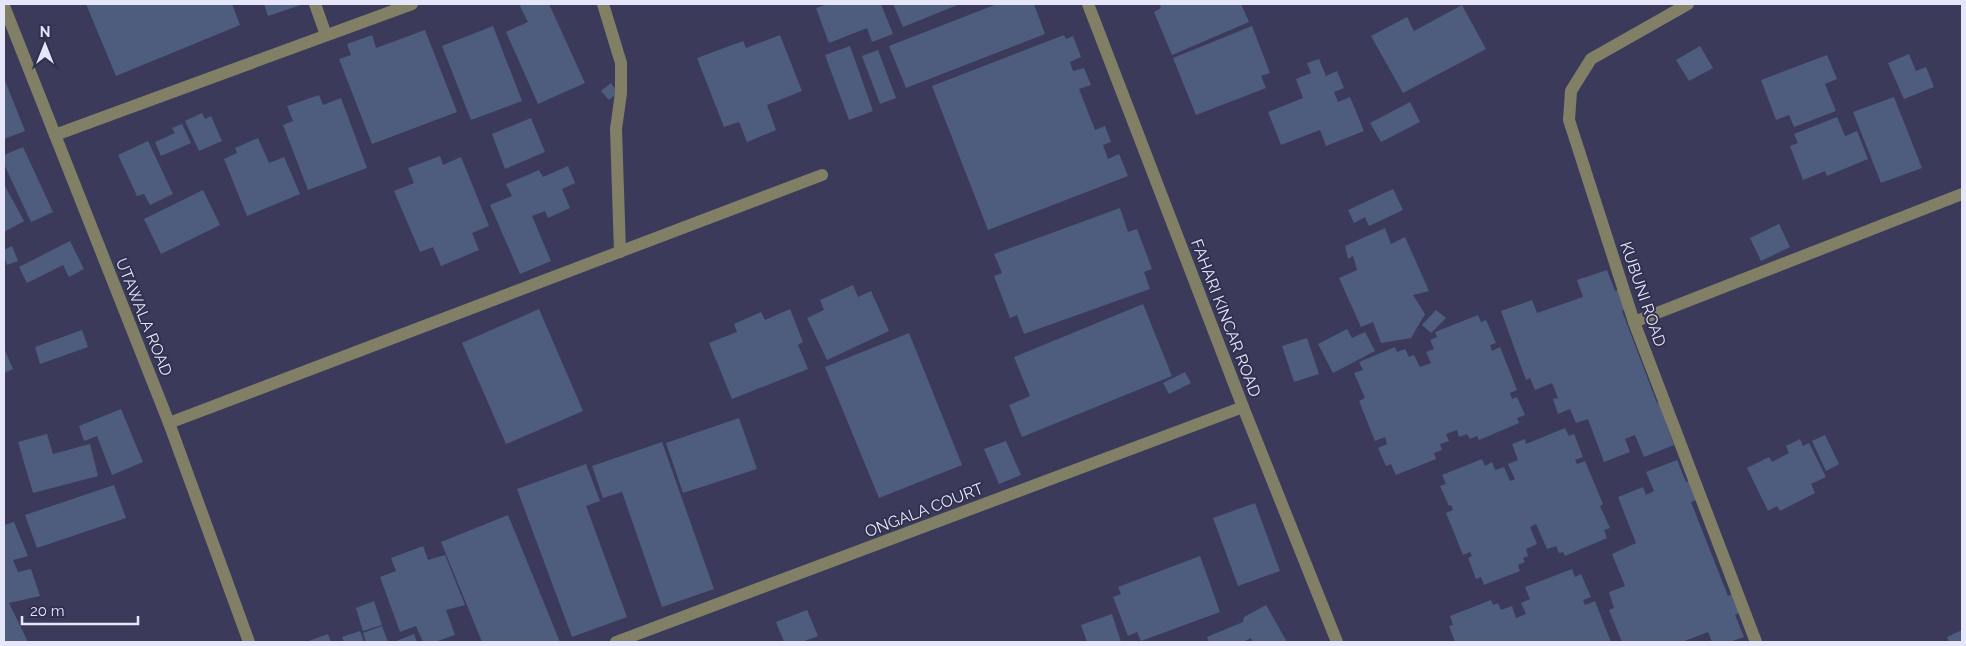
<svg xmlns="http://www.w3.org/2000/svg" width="1966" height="646" font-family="Raleway,sans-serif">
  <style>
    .building { fill: #4e5d7d }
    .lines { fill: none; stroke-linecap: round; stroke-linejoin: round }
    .minor { stroke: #818066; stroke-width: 12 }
    .labels { text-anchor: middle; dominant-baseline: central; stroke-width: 4; stroke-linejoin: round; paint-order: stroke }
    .street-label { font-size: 16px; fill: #e5e6fa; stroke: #31304f }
  </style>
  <rect width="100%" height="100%" fill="#3b3a5a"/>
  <g class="building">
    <path d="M86,4H232L240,25L116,76Z"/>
    <path d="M264,4H301V5L268,16Z"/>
    <path d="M519,4H549L585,83L538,104L506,32L528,22Z"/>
    <path d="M828,4H881L893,34L872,42L867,28L829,43L816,8Z"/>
    <path d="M893,4H960L903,27Z"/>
    <path d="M997,4H1034L1045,34L906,88L889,46Z"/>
    <path d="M1159,4H1241L1249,22L1172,55L1154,12L1161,8Z"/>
    <path d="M1462,5L1486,49L1403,93L1371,36L1407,17L1414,31Z"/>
    <path d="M493,26L522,101L471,120L442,46Z"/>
    <path d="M1252,26L1270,73L1261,76L1266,88L1196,115L1173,58Z"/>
    <path d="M425,30L457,112L372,144L339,59L351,55L347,44L372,35L376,48Z"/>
    <path d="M780,35L802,91L767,105L776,130L747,142L739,122L724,127L697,58L743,41L746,48Z"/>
    <path d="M1064,35L1066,39L1073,36L1081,57L1070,62L1073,71L1084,68L1091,85L1079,89L1095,130L1105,126L1111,142L1103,145L1108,159L1119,154L1128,176L988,230L932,86Z"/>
    <path d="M850,46L873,111L849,120L825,55Z"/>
    <path d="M1700,46L1713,68L1689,81L1676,60Z"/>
    <path d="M878,50L896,98L880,104L862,56Z"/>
    <path d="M1909,54L1916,71L1926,67L1934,87L1904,99L1888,63Z"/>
    <path d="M1827,55L1837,79L1825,84L1836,111L1794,127L1789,115L1776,120L1761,80Z"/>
    <path d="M1319,59L1326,76L1337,71L1344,88L1334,92L1338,102L1350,97L1364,131L1326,146L1320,130L1281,145L1268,112L1303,98L1296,79L1311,73L1307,63Z"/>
    <path d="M4,78L25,131L4,139Z"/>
    <path d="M611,83L618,93L609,100L601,91Z"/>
    <path d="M319,95L323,105L341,98L367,168L308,190L283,125L293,121L287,106Z"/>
    <path d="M1894,97L1922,168L1881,183L1853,112Z"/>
    <path d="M1410,102L1420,122L1381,142L1370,123Z"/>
    <path d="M202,113L205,119L211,116L222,141L199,151L185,121Z"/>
    <path d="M1837,117L1845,136L1857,131L1868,159L1827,176L1825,171L1803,180L1790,146L1798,143L1794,134Z"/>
    <path d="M531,118L545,152L505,169L492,134Z"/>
    <path d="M182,124L191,143L161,156L155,142L175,133L172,128Z"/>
    <path d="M258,138L269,163L284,157L300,194L247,216L224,159L237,153L235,148Z"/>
    <path d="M148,141L173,194L150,205L144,194L137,196L118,155Z"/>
    <path d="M23,147L53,212L31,222L4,164V155Z"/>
    <path d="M440,156L443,165L461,157L489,226L472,233L479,250L441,266L433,247L420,252L394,191L414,183L408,168Z"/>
    <path d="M568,166L575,183L562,189L570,208L548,218L545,211L532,216L551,261L520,274L490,205L512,196L506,184L539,170L543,177Z"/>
    <path d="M5,186L24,221L4,232V187Z"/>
    <path d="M1393,189L1403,210L1369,226L1365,217L1354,223L1348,210Z"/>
    <path d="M203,190L220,225L161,254L144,219Z"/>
    <path d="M1120,208L1128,232L1137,229L1152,269L1144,272L1150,289L1024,334L1017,315L1010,318L994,276L1002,273L994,254Z"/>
    <path d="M1779,224L1790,247L1761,261L1750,238Z"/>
    <path d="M1385,228L1391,244L1405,237L1429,291L1413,295L1425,314L1411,338L1381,343L1373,322L1361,327L1339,278L1357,270L1353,256L1348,259L1345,246Z"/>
    <path d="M70,241L84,269L69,277L63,265L27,283L19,267Z"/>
    <path d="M12,246L18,261L7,265L4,256V250Z"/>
    <path d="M1607,270L1615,291L1619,289L1627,309L1622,311L1657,403L1660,401L1668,423H1666L1674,445L1644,457L1635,435L1625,439L1630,452L1604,462L1588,419L1576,423L1570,409L1558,414L1553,399L1558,398L1552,383L1535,390L1530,378L1526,380L1501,311L1532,300L1537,313L1583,297L1577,280Z"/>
    <path d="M853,285L858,297L871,291L889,331L827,360L807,318L824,310L820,300Z"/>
    <path d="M1143,304L1172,376L1022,437L1009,405L1030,396L1014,357Z"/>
    <path d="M539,309L583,411L506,444L462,343Z"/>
    <path d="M790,309L803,342L798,345L808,369L732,399L709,343L737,332L734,324L761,312L765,320Z"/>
    <path d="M1436,310L1446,318L1431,333L1422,325Z"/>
    <path d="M1478,315L1481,322L1486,320L1496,343L1490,345L1492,351L1500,347L1517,390L1510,393L1512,399L1517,397L1525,415L1517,418L1519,423L1479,440L1477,436L1470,439L1467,434L1459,437L1457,430L1446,434L1449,441L1440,444L1442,450L1434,453L1436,459L1396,475L1391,464L1386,466L1378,448L1387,444L1385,437L1375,441L1359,401L1365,398L1354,373L1363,370L1359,362L1395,347L1397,352L1405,349L1409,357L1414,355L1420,367L1431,363L1426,352L1434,349L1430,340L1437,337L1435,332Z"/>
    <path d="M1347,329L1352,338L1365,332L1375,351L1333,373L1318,344Z"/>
    <path d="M82,330L88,347L40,364L35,347Z"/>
    <path d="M909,333L962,465L879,498L825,367Z"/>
    <path d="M1307,338L1319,374L1294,382L1282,346Z"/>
    <path d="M4,348L13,369L4,373Z"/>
    <path d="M1185,372L1191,383L1169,394L1163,383Z"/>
    <path d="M121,409L143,462L112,475L97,436L84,441L79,426Z"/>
    <path d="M739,418L757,469L683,493L666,443Z"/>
    <path d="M1565,428L1569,436L1574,434L1583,457L1575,460L1577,464L1585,461L1603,504L1600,506L1610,528L1604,530L1607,538L1565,556L1563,552L1559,553L1556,546L1547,549L1536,524L1530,527L1537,544L1526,549L1528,556L1523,558L1525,562L1518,565L1520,571L1484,585L1481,577L1476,579L1468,558L1472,556L1470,552L1463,555L1446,513L1453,510L1451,505L1449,506L1440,486L1446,484L1442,475L1482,459L1485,466L1492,462L1495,470L1504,467L1510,481L1515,479L1508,464L1518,460L1512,444L1525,439L1526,444Z"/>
    <path d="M47,434L53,454L90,444L98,476L33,493L18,442Z"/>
    <path d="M1825,435L1839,464L1826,471L1812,441Z"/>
    <path d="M1800,439L1803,446L1809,443L1826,477L1811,484L1815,493L1780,511L1777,506L1768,511L1747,468L1769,457L1772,462L1789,453L1786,446Z"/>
    <path d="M1006,441L1021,475L999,484L984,449Z"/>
    <path d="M662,442L714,589L662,607L622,492L603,498L592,466Z"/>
    <path d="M1677,460L1686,482L1690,480L1697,500L1691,502L1728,596L1732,594L1739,613L1735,615L1744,637L1730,642H1712L1708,632L1682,642H1622L1609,610L1614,608L1609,592L1625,586L1612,554L1636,543L1618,497L1643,487L1646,495L1654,491L1646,472Z"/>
    <path d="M586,464L600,501L586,506L627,617L572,637L517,489Z"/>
    <path d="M114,485L126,518L37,548L25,515Z"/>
    <path d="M1255,503L1280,571L1238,586L1213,518Z"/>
    <path d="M508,515L560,642H482L441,542Z"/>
    <path d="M14,522L28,556L13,560L18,572L31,569L40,596L9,603L28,642H4V525Z"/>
    <path d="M423,546L428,560L445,555L465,605L446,610L455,635L435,642H423L416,626L400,632L380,577L396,571L391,558Z"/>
    <path d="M1200,556L1220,612L1141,641L1137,632L1128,636L1113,597L1121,594L1118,587Z"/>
    <path d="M1572,569L1575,577L1581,574L1591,597L1583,600L1585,605L1595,601L1611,642H1455L1449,626L1453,625L1450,616L1491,600L1493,605L1498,603L1501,610L1512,606L1516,618L1526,614L1521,603L1530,599L1525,587Z"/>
    <path d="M374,601L382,625L363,631L356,608Z"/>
    <path d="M1266,605L1287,642H1252L1251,638L1243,642H1209L1207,637L1243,622L1244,617Z"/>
    <path d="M807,610L818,636L802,642H784L776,622Z"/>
    <path d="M1112,614L1121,642H1087L1081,625Z"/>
    <path d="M382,626L388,642H366L363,633Z"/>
    <path d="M1962,630V642H1949L1947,637Z"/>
    <path d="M360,631L364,642H344L342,637Z"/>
    <path d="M328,634L331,642H306Z"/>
    <path d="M414,634L417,642H394Z"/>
  </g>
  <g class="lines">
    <g class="minor">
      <path d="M315,4L326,35"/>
      <path d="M603,4L621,63V93L616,129L620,252"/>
      <path d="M1088,4L1243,407L1337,642"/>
      <path d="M1688,4L1591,59L1571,91L1569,120L1634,322L1756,642"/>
      <path d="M4,6L169,423L249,642"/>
      <path d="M55,135L412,4"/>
      <path d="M1634,322L1962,194"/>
      <path d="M169,423L822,175"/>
      <path d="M616,642L1243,407"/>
    </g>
  </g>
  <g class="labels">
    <g class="street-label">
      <text transform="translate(1643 294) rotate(71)">KUBUNI ROAD</text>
      <text transform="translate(144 317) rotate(68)">UTAWALA ROAD</text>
      <text transform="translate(1226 318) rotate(69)">FAHARI KINCAR ROAD</text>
      <text transform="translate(924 510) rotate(-21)">ONGALA COURT</text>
    </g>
  </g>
  <rect width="1966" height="646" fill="none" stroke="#e5e6fa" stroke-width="10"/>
  <g transform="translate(45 45)" stroke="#31304f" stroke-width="4" paint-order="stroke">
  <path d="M0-4L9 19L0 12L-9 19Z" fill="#e5e6fa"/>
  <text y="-8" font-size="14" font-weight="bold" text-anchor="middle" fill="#e5e6fa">N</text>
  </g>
  <path d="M22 616v8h116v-8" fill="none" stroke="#e5e6fa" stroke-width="2.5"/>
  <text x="30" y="616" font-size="15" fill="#e5e6fa" stroke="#31304f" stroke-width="4" paint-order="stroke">20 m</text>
</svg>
